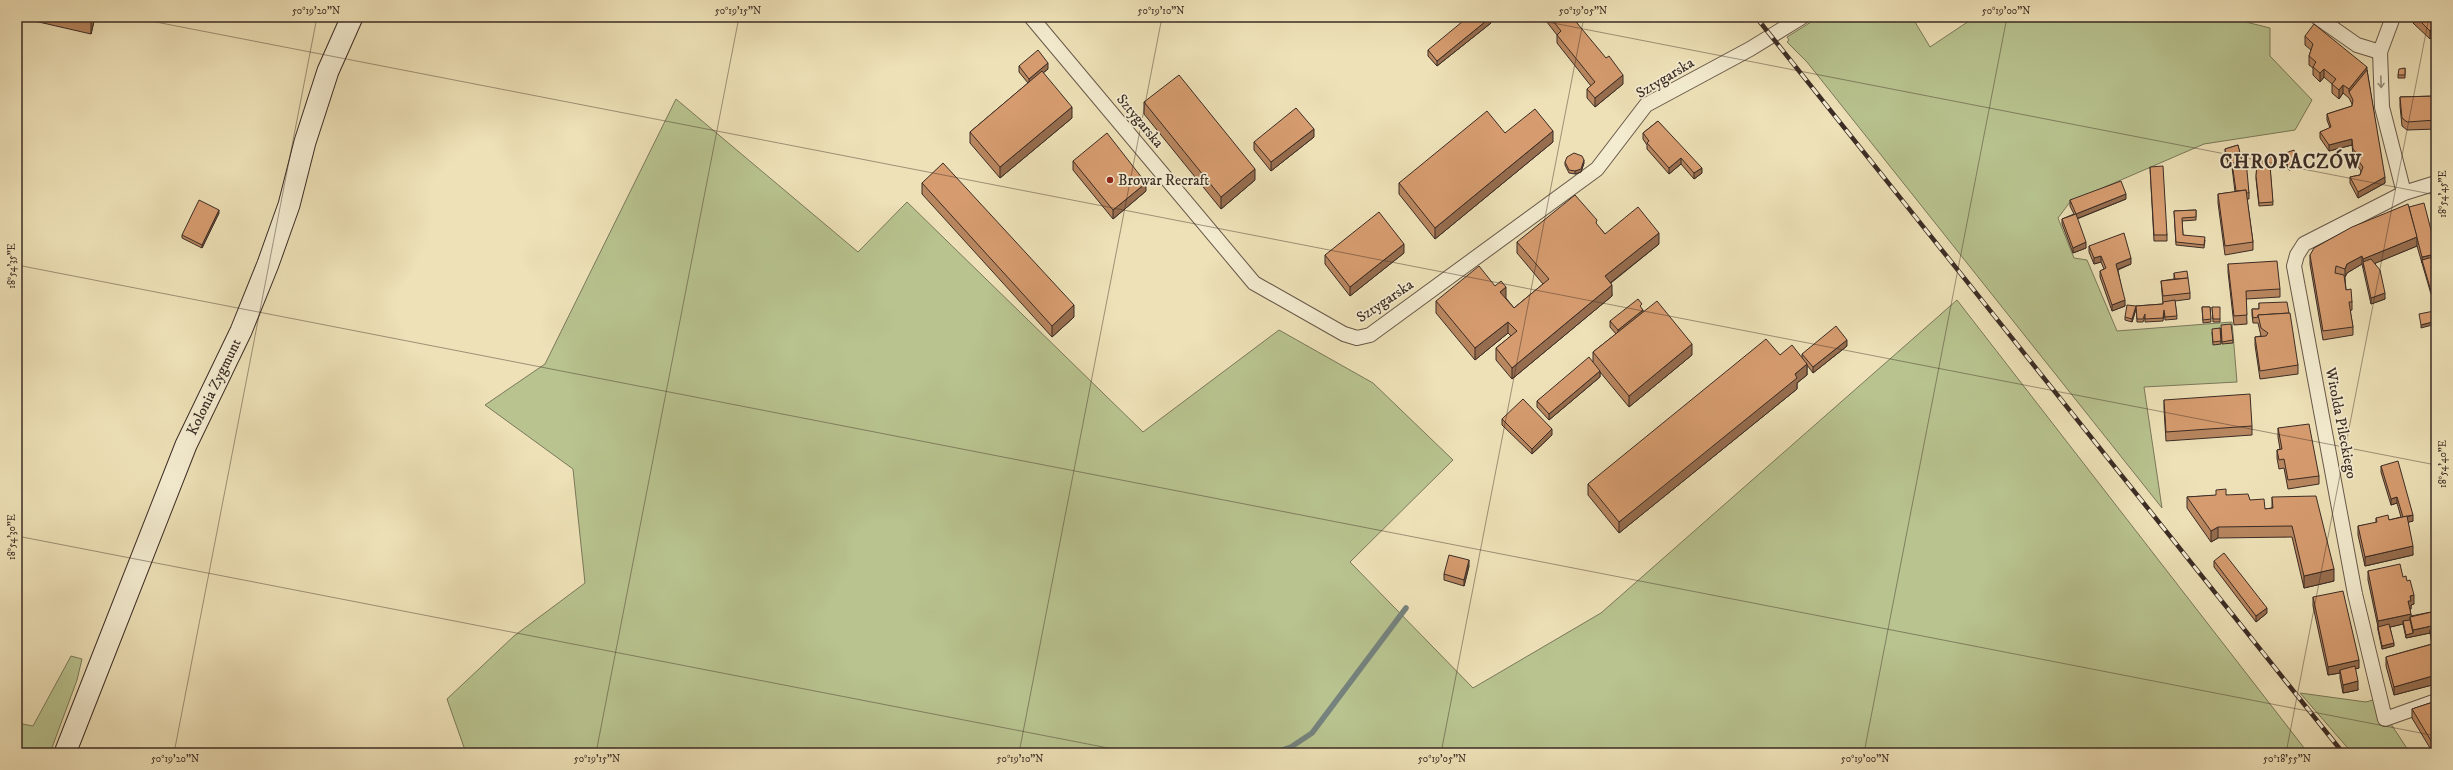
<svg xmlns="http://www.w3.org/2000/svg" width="2453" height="770" font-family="'IM FELL DW Pica',serif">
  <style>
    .green { fill: #b8c38f; stroke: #7a785a }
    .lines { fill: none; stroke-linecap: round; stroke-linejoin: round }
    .stream { stroke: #75827d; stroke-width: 5.5 }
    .street-casing { stroke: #68594a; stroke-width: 16 }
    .secondary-casing { stroke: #3b2c25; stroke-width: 23 }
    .street { stroke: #f4ecd0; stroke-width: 14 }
    .secondary { stroke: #f4ecd0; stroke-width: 21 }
    .rail-casing { stroke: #3b2c25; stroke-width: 4.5 }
    .rail { stroke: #f4ecd0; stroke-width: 3; stroke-dasharray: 9; stroke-linecap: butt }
    .wall { fill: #b8865f; stroke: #3b2c25 }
    .shaded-wall { fill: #966d4e; stroke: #3b2c25 }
    .building { fill: #d69c6f; stroke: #3b2c25 }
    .oneway { stroke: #988c7a }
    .ticks { fill: none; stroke: #3b2c25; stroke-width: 1; stroke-opacity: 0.45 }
    .poi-dot { fill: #8f2418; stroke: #f4ecd0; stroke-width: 1.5 }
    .labels { text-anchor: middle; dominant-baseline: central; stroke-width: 3.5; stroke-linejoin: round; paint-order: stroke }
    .street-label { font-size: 15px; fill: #3b2c25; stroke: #f4ecd0 }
    .poi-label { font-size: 15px; fill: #3b2c25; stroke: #f4ecd0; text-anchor: start }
    .district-label { font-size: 19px; font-weight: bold; letter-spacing: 1px; fill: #3b2c25; stroke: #f4ecd0 }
    .neatline { fill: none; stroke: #3b2c25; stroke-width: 1.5 }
    .ticks-label { font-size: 10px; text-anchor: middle; fill: #3b2c25 }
  </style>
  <rect width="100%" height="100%" fill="#eee1b7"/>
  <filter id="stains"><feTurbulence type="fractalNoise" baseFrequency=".005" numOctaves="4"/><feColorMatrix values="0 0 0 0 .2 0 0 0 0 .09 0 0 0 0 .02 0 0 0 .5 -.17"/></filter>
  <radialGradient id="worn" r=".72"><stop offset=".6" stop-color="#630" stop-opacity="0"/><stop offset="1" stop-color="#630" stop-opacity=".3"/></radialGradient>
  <g class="green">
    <path d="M1819,17H1912L1930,47L1975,17H2226L2270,28V56L2312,100L2295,130L2204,144L2070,202L2058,218L2074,258L2087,260L2117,331L2232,322L2237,382L2144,387L2162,508L1807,62L1787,42L1789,40L1787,37Z"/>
    <path d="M676,99L858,252L907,202L1143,432L1279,330L1373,383L1453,460L1350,562L1473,688L1601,613L1957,300L2308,753H466L447,699L514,636L585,583L573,469L485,405L545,364Z"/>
    <path d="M71,656L82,659L77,680L50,753H17V723L33,726Z"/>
    <path d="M2300,693L2366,702L2383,697L2387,718L2410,753H2352Z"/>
  </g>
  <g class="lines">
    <path class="stream" d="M1273,753L1291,747L1312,733L1406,608"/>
    <defs>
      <g id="street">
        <path d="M1031,17L1254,283L1344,334L1357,338L1370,335L1597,169L1646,105L1750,49L1802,17"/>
        <path d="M2317,17L2357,45L2380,52"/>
        <path d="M2393,17L2380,52L2382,107L2404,193"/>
        <path d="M2436,183L2404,193L2304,244L2297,255L2294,266L2355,594L2385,719L2436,701"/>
      </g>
      <path id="secondary" d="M65,753L186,445L241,331L268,264L289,205L305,142L328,71L352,17"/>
    </defs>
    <use href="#street" class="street-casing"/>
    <use href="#secondary" class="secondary-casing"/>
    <use href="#street" class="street"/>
    <use href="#secondary" class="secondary"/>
    <defs>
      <path id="rail" d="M1756,17L2343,753"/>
    </defs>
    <use href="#rail" class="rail-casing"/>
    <use href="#rail" class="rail"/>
  </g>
  <g class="wall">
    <path d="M17,17H95L91,34Z"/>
    <path d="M1543,17H1572L1623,84L1595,107L1587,98V89L1591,86L1557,43V35Z"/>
    <path d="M2412,17H2436V40L2432,37L2430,39L2413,23V18Z"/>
    <path d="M1491,23L1437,66L1428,56V50Z"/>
    <path d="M2305,36L2367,70L2385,183L2358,198L2350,183V177L2360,175L2361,171L2355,162V157L2353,154L2352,145L2329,151L2320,138V132L2330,128L2327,120V114L2352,106V104L2349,98L2343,93L2339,99L2332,93V84L2324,77L2320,82L2313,75V68L2309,65V56L2311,50L2305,45Z"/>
    <path d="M2436,49V64L2433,61V52Z"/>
    <path d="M1019,66L1048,69L1043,73L1072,118L1000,178L970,143V132L1028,83L1019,72Z"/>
    <path d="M2405,68V78H2398V75Z"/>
    <path d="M2436,96V129L2407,130L2402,126L2400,106V97Z"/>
    <path d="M1144,102L1255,180L1221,209L1144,114Z"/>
    <path d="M1658,121L1702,173L1694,179L1681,164L1669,174L1647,149V145L1643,139V133Z"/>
    <path d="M1505,133L1553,142L1435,239L1399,194V183Z"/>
    <path d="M1314,137L1271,171L1254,150V142Z"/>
    <path d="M2238,145L2240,154L2249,193V199H2247L2253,242V250L2225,255L2218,203V194L2235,192L2232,167L2229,168L2227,159H2226L2225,149Z"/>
    <path d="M2283,154L2299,167L2289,170L2283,157Z"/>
    <path d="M1073,161L1146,191L1113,219L1073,170Z"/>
    <path d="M1565,162L1584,163L1581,172L1575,174L1569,173L1565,165Z"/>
    <path d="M2257,163L2276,164V167L2270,168L2273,205L2259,206L2256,179Z"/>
    <path d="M2150,167L2167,235V241H2154Z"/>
    <path d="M922,183L1074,317L1052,337L922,194Z"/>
    <path d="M2126,199L2077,219L2086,248L2073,253L2062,224V219L2074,214L2070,206V200Z"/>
    <path d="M2409,207L2436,271L2433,272L2431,294L2417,246L2375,263L2385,299L2371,304L2362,264L2347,273L2345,277L2346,290L2352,302V310L2350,311L2353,327V335L2323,340L2310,264V255Z"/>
    <path d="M2196,210V220L2182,221L2183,235L2205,240L2204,248L2176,245L2174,211Z"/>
    <path d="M219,213L202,248L182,238V235Z"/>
    <path d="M1597,225L1605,234L1659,244L1611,283L1612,296L1512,379L1496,360V348L1511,336L1508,333L1475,360L1436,313V301L1506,298L1514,308L1543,284L1517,253V242Z"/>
    <path d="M2089,246L2131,264L2118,270L2125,306L2112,311L2100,277V271L2104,269L2101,262L2094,264L2089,252Z"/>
    <path d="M1404,253L1350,296L1325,264V255Z"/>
    <path d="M2228,264L2280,289V297L2246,299L2247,324L2234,325L2228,272Z"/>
    <path d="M2174,273L2190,293V299L2175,301L2177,319L2165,320L2164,313L2163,321L2145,322V317L2143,322H2137L2136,306L2163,304L2161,281L2174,279Z"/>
    <path d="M2259,303L2298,365V374L2260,379L2255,345V337L2261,336L2258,323H2253L2252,315V309H2259Z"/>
    <path d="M2202,307H2210L2211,322L2203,323Z"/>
    <path d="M2212,307L2220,319V322H2213Z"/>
    <path d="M1642,309L1643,312L1692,355L1629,407L1600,372V377L1549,420L1537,407V401L1593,362V352L1616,334L1610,327V321Z"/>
    <path d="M2136,309L2132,322L2125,320V317Z"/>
    <path d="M2220,328L2221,344L2213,345L2212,332Z"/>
    <path d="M2221,328L2233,340V343L2222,344Z"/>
    <path d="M1847,346L1813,373L1807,365V375L1797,383V389L1619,533L1588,495V484L1780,355L1802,358V354Z"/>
    <path d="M2164,400L2252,426V435L2166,441L2164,409Z"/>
    <path d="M1502,419L1552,435L1532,454L1502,425Z"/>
    <path d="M2278,428L2319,476V484L2288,489L2284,468L2279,469L2277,458V450L2280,449L2278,437Z"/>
    <path d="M2381,466L2413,521L2408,522L2413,555L2365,566L2358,535V526L2376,523V518L2389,520L2401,517L2397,503L2391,505L2381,472Z"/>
    <path d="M2226,495L2250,500L2265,509L2272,508V497L2334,581L2304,588L2292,537L2218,538L2211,542L2187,508V497Z"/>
    <path d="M2214,561L2267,613L2256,622L2214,567Z"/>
    <path d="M1469,566L1464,586L1444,580V574Z"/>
    <path d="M2368,571L2403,577L2414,604L2411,605V609L2410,610L2411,616L2436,611V684L2394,695L2386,666V657L2432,644L2430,633L2406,638L2403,624L2390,627L2394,646L2382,649L2378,630V627L2368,580Z"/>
    <path d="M2313,597L2359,668L2355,669L2358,690L2343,693L2340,678V673L2328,675L2313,606Z"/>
    <path d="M2436,701V753H2433L2412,718V709Z"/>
  </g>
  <g class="shaded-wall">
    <path d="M92,17H95L91,34V22Z"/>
    <path d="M1491,17V23L1437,66V61Z"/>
    <path d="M2432,28V37L2430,39V31Z"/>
    <path d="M1048,63V69L1029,84V79Z"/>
    <path d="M2367,67V75L2349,92V89Z"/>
    <path d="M2324,69V77L2320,82V73Z"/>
    <path d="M1623,75V84L1595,107V98Z"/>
    <path d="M2343,85V93L2339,99V90Z"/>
    <path d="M1072,107V118L1000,178V167Z"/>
    <path d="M1314,129V137L1271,171V162Z"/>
    <path d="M1553,131V142L1435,239V228Z"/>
    <path d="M2352,139V145L2329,151V145Z"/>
    <path d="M1681,158V164L1669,174V168Z"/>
    <path d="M1584,160V163L1581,172L1575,174V171Z"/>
    <path d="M2232,164V167L2229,168V165Z"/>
    <path d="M2299,164V167L2289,170V168Z"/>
    <path d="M1702,168V173L1694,179V173Z"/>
    <path d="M1255,169V180L1221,209V197Z"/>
    <path d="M2385,177V183L2358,198V192Z"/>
    <path d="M1146,183V191L1113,219V210Z"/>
    <path d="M2126,194V199L2076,219V214Z"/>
    <path d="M219,210V213L202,248V245Z"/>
    <path d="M1659,233V244L1605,287V276Z"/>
    <path d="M2417,237V246L2364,268L2363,259Z"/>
    <path d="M2086,242V248L2073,253V248Z"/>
    <path d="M1404,244V253L1350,296V287Z"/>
    <path d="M2436,254V259L2422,260V263V257Z"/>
    <path d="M2101,256V262L2094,264V258Z"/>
    <path d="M2362,256V264L2347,273L2345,277V269L2347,264Z"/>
    <path d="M2131,258V264L2116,270V264Z"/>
    <path d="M2436,268V271L2432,272V269Z"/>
    <path d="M1612,285V296L1512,379V368Z"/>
    <path d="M1506,287V298L1500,303V292Z"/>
    <path d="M2436,290V293L2431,294V291Z"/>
    <path d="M2385,293V299L2371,304V298Z"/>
    <path d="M2125,300V306L2112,311V305Z"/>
    <path d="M1074,305V317L1052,337V326Z"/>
    <path d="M2136,306V309L2132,322V319Z"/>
    <path d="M1643,310V316L1618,336V330Z"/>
    <path d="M2436,321V324L2421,328V325Z"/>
    <path d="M1508,322V333L1475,360V348Z"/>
    <path d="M1847,340V346L1813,373V367Z"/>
    <path d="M1692,344V355L1629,407V396Z"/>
    <path d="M1807,364V375L1797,383V389L1619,533V522Z"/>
    <path d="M1600,371V377L1549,420V414Z"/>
    <path d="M1552,429V435L1532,454V449Z"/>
    <path d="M2397,497V503L2391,505V499Z"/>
    <path d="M2413,515V521L2403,524V518Z"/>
    <path d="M2218,527V538L2211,542V531Z"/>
    <path d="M2413,546V555L2365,566V557Z"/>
    <path d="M1469,560V566L1464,586V580Z"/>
    <path d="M2334,569V581L2304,588V576Z"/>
    <path d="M2414,595V604L2411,605V609L2408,610V601L2410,596Z"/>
    <path d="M2267,608V613L2256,622V616Z"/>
    <path d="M2411,614V621L2410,617V622L2403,621V624L2378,630V621Z"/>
    <path d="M2436,625V631L2430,630V633L2406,638V635L2413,633V630Z"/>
    <path d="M2394,643V646L2382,649V646Z"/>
    <path d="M2359,660V668L2341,672L2340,670V673L2328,675V667Z"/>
    <path d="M2436,675V684L2394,695V687Z"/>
    <path d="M2358,681V690L2343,693V685Z"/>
  </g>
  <g class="building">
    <path d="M67,17H92L91,22Z"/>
    <path d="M1468,17H1491L1437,61L1428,50Z"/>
    <path d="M1550,17H1572L1606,58L1609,56L1623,75L1595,98L1587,89L1595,82L1557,35L1561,31Z"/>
    <path d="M2416,17H2436V32L2432,28L2430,31Z"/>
    <path d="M2314,24L2367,67L2349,89L2343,85L2339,90L2332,84L2336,79L2324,69L2320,73L2313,67L2316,62L2309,56L2313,44L2305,36Z"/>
    <path d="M2436,49V55L2433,52Z"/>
    <path d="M1038,50L1048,63L1029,79L1019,66Z"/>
    <path d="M2405,68V75H2398L2399,69Z"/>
    <path d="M2367,70L2385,177L2358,192L2350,177L2360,175L2363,167L2355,156L2358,155L2353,149L2352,139L2329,145L2320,132L2331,127L2327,114L2352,106L2353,100L2349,92Z"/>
    <path d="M1042,71L1072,107L1000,167L970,132Z"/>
    <path d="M1179,75L1255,169L1221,197L1144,102Z"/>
    <path d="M2436,96V120L2407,122L2402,118L2400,97Z"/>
    <path d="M1296,108L1314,129L1271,162L1254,142Z"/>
    <path d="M1535,109L1553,131L1435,228L1399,183L1487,111L1505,133Z"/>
    <path d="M1658,121L1702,168L1694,173L1681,158L1669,168L1647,143L1649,141L1643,133Z"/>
    <path d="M1107,133L1146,183L1113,210L1073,161Z"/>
    <path d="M2238,145L2240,153L2226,156L2225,149Z"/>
    <path d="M2294,150L2299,164L2289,168L2283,154Z"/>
    <path d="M1574,153L1582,156L1584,160L1581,169L1575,171L1569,170L1565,162L1567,157Z"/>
    <path d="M2240,154L2242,161L2232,163V164L2229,165L2227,157Z"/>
    <path d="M2274,156L2276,164L2270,165L2273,202L2259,203L2256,176L2257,163Z"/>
    <path d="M2246,160L2249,193H2246V190L2236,191L2232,163Z"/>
    <path d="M943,163L1074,305L1052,326L922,183Z"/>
    <path d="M2163,166L2167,235H2154L2150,167Z"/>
    <path d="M2121,181L2126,194L2076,214L2070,200Z"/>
    <path d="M2246,190L2253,242L2225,246L2218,194Z"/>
    <path d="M1575,195L1597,220L1596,223L1605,234L1638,207L1659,233L1605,276L1612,285L1512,368L1496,348L1517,331L1508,322L1475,348L1436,301L1479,266L1495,286L1501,281L1506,287L1500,292L1514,308L1549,279L1517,242Z"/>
    <path d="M199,200L219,210L202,245L182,235Z"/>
    <path d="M2424,203L2436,249V254L2422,257L2409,207Z"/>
    <path d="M2408,204L2417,237L2363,259L2362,256L2347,264L2345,269L2336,266L2335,273L2344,275L2346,290L2351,289L2352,302H2349L2353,327L2323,331L2310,255L2314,248L2352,227Z"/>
    <path d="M2196,210V217L2182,218L2183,235L2205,237L2204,245L2176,242L2174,211Z"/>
    <path d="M1379,212L1404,244L1350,287L1325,255Z"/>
    <path d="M2076,214L2086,242L2073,248L2062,219Z"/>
    <path d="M2124,233L2131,258L2116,264L2125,300L2112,305L2100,271L2106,268L2101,256L2094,258L2089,246Z"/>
    <path d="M2436,256V268L2432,269L2436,283V290L2431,291L2422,260Z"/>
    <path d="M2371,259L2380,270L2385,293L2371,298L2363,262Z"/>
    <path d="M2277,261L2280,289L2246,291L2247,315L2234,316L2228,264Z"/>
    <path d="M2187,271L2188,278L2175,279L2174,273Z"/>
    <path d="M2188,278L2190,293L2163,296L2161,281Z"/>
    <path d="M1638,299L1642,304L1640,306L1643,310L1618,330L1610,321Z"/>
    <path d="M2175,300L2177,316L2165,317L2164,310L2163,318L2145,319V314L2143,319H2137L2136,306L2163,304V302Z"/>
    <path d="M1657,301L1692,344L1629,396L1593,352Z"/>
    <path d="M2287,302L2289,313L2258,315V317L2253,318L2252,309H2259V303Z"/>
    <path d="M2127,305L2136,306L2132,319L2125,317Z"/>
    <path d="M2202,307H2210L2211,319L2203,320Z"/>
    <path d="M2212,307H2220V319H2213Z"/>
    <path d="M2434,311L2436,321L2421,325L2419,314Z"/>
    <path d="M2290,313L2298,365L2260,371L2255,337L2266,336L2268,333L2261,328L2258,315Z"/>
    <path d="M2231,324L2233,340L2222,342L2221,325Z"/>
    <path d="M1836,326L1847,340L1813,367L1802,354Z"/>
    <path d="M2220,328L2221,341L2213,342L2212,329Z"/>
    <path d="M1766,339L1780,355L1792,345L1807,364L1795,374L1797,378L1619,522L1588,484Z"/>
    <path d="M1589,357L1600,371L1549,414L1537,401Z"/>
    <path d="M2250,394L2252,426L2166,432L2164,400Z"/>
    <path d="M1523,399L1552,429L1532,449L1502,419Z"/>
    <path d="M2309,424L2319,476L2288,480L2284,459L2279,460L2277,450L2282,449L2278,428Z"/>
    <path d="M2398,461L2413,515L2403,517L2397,497L2391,499L2381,466Z"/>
    <path d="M2226,489V495L2248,494L2250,500L2264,499L2265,509L2273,508L2272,497L2316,496L2334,569L2304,576L2292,526L2218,527L2211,531L2187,497L2216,495V490Z"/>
    <path d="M2388,515L2389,520L2407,516L2413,546L2365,557L2358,526L2377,522L2376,518Z"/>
    <path d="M2224,553L2267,608L2256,616L2214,561Z"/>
    <path d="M1449,555L1469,560L1464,580L1444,574Z"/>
    <path d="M2400,564L2403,577L2406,576L2407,581L2410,580L2414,595L2410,596L2411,601H2408L2411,614L2378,621L2368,571Z"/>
    <path d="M2343,591L2359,660L2328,667L2313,597Z"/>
    <path d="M2436,611V625L2413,630L2410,617Z"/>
    <path d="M2410,620L2413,633L2406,635L2403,621Z"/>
    <path d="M2389,624L2394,643L2382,646L2378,627Z"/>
    <path d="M2436,628V641L2432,642L2430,630Z"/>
    <path d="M2436,643V675L2394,687L2386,657Z"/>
    <path d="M2355,666L2358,681L2343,685L2340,670Z"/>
    <path d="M2436,701V749L2412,709Z"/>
  </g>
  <defs><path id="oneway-shaft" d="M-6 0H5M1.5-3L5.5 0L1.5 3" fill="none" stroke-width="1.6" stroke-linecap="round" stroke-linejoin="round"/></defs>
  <use class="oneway" href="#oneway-shaft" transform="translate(2381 82) rotate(88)"/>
  <path class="ticks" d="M130,17L2436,465M1522,17L2436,195M17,265L2436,736M17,536L1134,753M174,753L317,17M596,753L739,17M1019,753L1162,17M1441,753L1584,17M1864,753L2007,17M2286,753L2429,17"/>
  <circle class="poi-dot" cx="1110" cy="180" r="4"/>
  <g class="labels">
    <g class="street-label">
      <text transform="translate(1665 78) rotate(-31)">Sztygarska</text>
      <text transform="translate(1140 121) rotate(50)">Sztygarska</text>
      <text transform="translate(1385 301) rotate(-34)">Sztygarska</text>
      <text transform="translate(214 387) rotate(-64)">Kolonia Zygmunt</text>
      <text transform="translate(2341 423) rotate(79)">Witolda Pileckiego</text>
    </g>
    <g class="poi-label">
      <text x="1118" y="180">Browar Recraft</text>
    </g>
    <g class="district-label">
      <text x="2291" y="162">CHROPACZÓW</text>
    </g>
  </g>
  <rect width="2453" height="770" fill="none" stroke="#eee1b7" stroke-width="44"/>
  <rect x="22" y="22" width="2409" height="726" class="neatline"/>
  <g class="ticks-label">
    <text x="316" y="14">50°19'20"N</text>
    <text x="738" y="14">50°19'15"N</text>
    <text x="1161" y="14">50°19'10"N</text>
    <text x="1583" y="14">50°19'05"N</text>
    <text x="2006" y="14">50°19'00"N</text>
    <text transform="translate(2442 194) rotate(-90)" y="4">18°54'45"E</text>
    <text transform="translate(11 266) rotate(-90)" y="4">18°54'35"E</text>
    <text transform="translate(2442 464) rotate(-90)" y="4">18°54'40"E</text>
    <text transform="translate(11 537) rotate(-90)" y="4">18°54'30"E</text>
    <text x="175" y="762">50°19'20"N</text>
    <text x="597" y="762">50°19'15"N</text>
    <text x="1020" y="762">50°19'10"N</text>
    <text x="1442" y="762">50°19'05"N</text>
    <text x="1865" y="762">50°19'00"N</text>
    <text x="2287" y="762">50°18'55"N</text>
  </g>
  <rect width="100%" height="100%" filter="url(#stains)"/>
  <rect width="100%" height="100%" fill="url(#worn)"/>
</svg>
